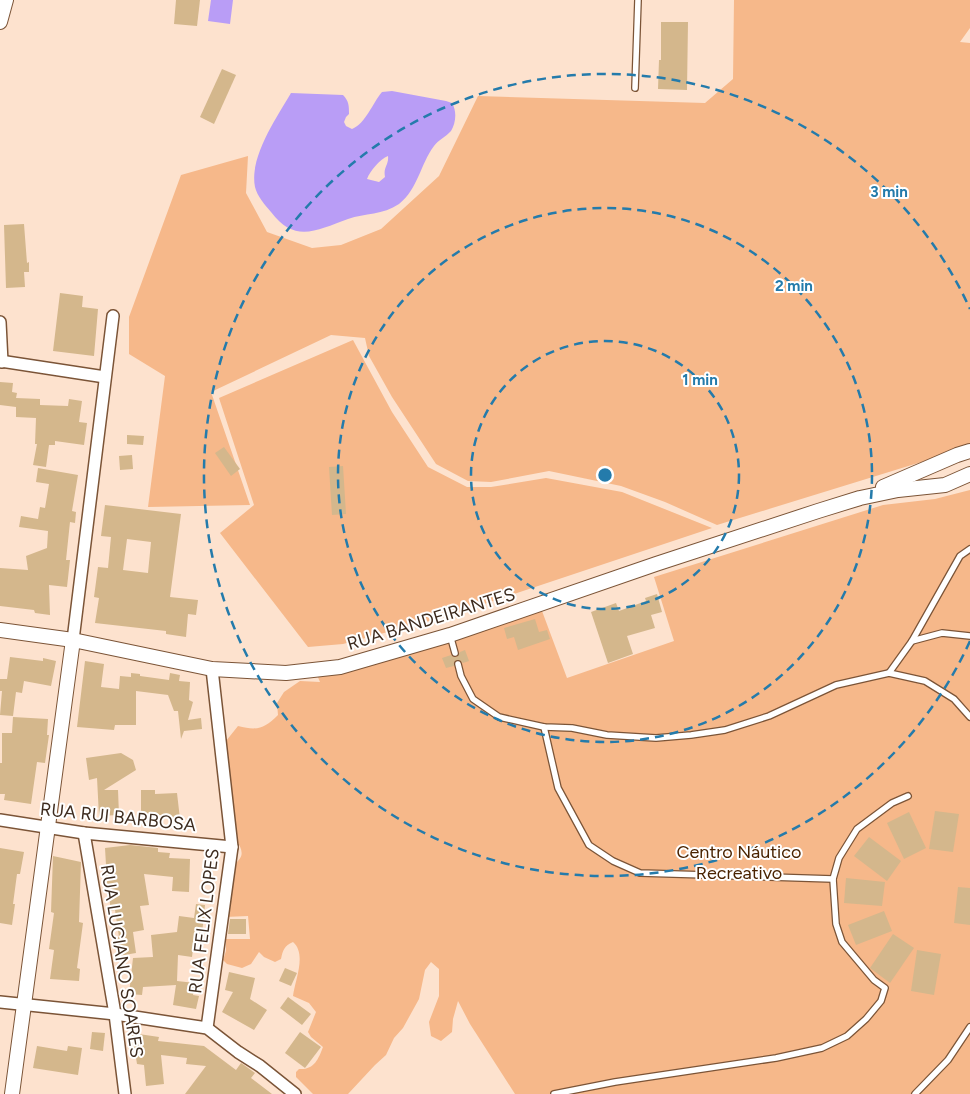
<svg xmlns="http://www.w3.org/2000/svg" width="970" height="1094" font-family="Figtree,sans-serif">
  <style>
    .green { fill: #f6b88a }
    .water { fill: #b99df6; fill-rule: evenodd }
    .building { fill: #d4b78c; fill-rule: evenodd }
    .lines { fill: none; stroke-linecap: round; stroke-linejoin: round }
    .service-casing { stroke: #7b5437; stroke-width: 8 }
    .minor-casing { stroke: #7b5437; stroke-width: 14 }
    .tertiary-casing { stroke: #7b5437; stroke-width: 16 }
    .service { stroke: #fff; stroke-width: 5.5 }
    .minor { stroke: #fff; stroke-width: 11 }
    .tertiary { stroke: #fff; stroke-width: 14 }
    .ring { fill: none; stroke: #247bab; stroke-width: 2.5; stroke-dasharray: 9 6 }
    .labels { text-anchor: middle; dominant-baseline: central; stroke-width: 4; stroke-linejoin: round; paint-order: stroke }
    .street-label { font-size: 18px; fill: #3e2c1f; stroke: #fff }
    .park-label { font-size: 18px; fill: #4a2300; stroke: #fff }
    .centre { fill: #247bab; stroke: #fff; stroke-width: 2.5 }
    .ring-label { font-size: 15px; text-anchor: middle; font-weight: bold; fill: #247bab; stroke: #fff; stroke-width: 4; stroke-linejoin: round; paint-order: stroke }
  </style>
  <rect width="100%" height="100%" fill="#fde2ce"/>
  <g class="green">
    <path d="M734,0H970V28L960,42L970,43V447L717,525L665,502L621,486L549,471L491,482L468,481L436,464L392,397L369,356L365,338L331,335L211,392L250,505L148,507L165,376L129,354V317L181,175L248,156L246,193L267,232L312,248L341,245L381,229L439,176L478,96L705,103L733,79Z"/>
    <path d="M353,340L392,412L428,467L467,487H491L546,478L622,492L712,528L451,615L343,644L308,647L220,533L254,505L219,398Z"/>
    <path d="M970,490V1094H515L470,1024L458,1001L453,1019L452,1032L441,1041L431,1036L429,1022L439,996V969L431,962L425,970L419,999L403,1028L394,1038L386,1055L375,1065L348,1094H313L296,1077V1072L299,1069C314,1070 318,1060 323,1047L311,1037L308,1032L316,1012L309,1003L293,996C295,980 307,954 293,942C284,946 283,950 281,959L275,962L264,957L259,952L251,964L242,968L227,964L223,960L226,951V939H250L248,916L225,917L234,864C245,857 243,849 235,839L226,741L238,726C257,731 264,729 278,715L277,703L284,692L300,681L320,682L317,675L384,659L542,611L567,678L674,641L654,577L883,505L935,499Z"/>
  </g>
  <g class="water">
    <path d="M211,0H233L230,24L208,21Z"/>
    <path d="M392,91L446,101L452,103C457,111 456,123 451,131C446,137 438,140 434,146C420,165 418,189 399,204C383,215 365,213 348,219C317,230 295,244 271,212C265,205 257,196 255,187C249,157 277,117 291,93L343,95C349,101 349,106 349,114L346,117L344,122L346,126L352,129C366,123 372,104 382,92ZM388,156C389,165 383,167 385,177L379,182L367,179C370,171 380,159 388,156Z"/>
  </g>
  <g class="building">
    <path d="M176,0H200L197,26L174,24Z"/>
    <path d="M661,22H688L687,90L658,89L659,60H661Z"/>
    <path d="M222,69L236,75L214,124L200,117Z"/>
    <path d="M24,224L27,263L29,262V272H24L25,287L6,288L4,225Z"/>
    <path d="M60,293L83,296L82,307L98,309L94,356L53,351Z"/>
    <path d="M0,382L13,383L12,392L17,393L16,398L40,399V405L68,406L69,399L82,401L79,422L87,423L84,445L55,441V445H49L46,467L33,465L37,444H35L36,418L16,417V407L0,405Z"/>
    <path d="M127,435L144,436L143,445L127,444Z"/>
    <path d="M224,447L240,469L231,476L215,453Z"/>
    <path d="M132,455L133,469L120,470L119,456Z"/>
    <path d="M343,466L346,514L332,515L329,467Z"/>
    <path d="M38,468L78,475L72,511L76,512L75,523L70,522L66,560H70L67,587L49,585L50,615L35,613L34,610L0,606V568L28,570L26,556L47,548L48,531L19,527L21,516L38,519L40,507L45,508L49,484L36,482Z"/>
    <path d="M105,505L181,514L170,597L198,600L196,615L188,614L186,637L166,634V631L95,623L99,598L94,597L98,567L108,568L111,537L101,536ZM127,539L151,542L148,573L123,570Z"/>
    <path d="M657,594L662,612L651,615L655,628L627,636L633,654L608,663L591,612L616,603L619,611L646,601L645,598Z"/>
    <path d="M535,619L539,632L547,630L550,639L518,650L514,637L507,639L504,628Z"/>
    <path d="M465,650L469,661L463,663L460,660H456L454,662V666L446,668L442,658L451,655L453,657H457L460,652Z"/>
    <path d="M10,657L43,661V658L56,661L51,686L24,681L22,693L16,692L13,716L0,715L2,691H0V679H7Z"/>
    <path d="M85,661L104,664L101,687L119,689L120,676L131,677V673L140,674V676L169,680L170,673L180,675L179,681L190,682L189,700L193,702L188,720L201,718L202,729L184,731L181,739L178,711H174L168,695L136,691V725H115L114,730L77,727Z"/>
    <path d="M13,717L48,719L47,735H49L45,763L37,762L31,804L4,800L5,794H0V763H2V733H12Z"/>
    <path d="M121,753L133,760L136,770L104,790H118L119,815L99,816L97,778L89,780L86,758Z"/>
    <path d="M141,790H155V794L177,793L180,819L164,817V815H141Z"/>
    <path d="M935,811L959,814L953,852L929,849Z"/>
    <path d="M909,812L926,848L904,859L887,823Z"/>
    <path d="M869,837L901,861L887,881L854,856Z"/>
    <path d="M130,845L158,848V852L170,853L169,858L190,859L189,892L172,891L173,877L144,874L149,905L140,906L144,930L133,932L136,953L118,956L116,938L119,937L115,910L111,911L107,882L105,848Z"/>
    <path d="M0,848L24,852L20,874H17L13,904H15L12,925L0,923Z"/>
    <path d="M53,856L81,862L79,922L83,923L77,968L80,969L79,981L50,979L54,950L49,949L54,913L51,912Z"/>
    <path d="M846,878L885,882L882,906L844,903Z"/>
    <path d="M958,887L970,888V925L954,923Z"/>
    <path d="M196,904L205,905L202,934L195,933L192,957L178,955L177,981L195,983L193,995L199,996L196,1009L173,1005L176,985L143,987L142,995L129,994L133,958L153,957L151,935L177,932L179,916L194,918Z"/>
    <path d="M884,911L892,931L856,945L848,925Z"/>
    <path d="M230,919H246V934H228Z"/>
    <path d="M893,934L914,948L890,983L870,968Z"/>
    <path d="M917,950L941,954L934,995L911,991Z"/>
    <path d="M285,968L297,973L291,986L279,981Z"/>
    <path d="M229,972L255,978L250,999L267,1010L254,1030L222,1012L233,992L225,990Z"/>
    <path d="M288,997L311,1014L302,1025L280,1008Z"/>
    <path d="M92,1032L105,1033L103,1051L90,1049Z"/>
    <path d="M300,1032L321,1047L305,1068L285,1053Z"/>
    <path d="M132,1033L159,1037L158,1041L204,1046L236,1070L241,1063L244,1065L255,1073L251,1078L272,1094H185L206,1066L186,1064L187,1058L161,1055L164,1084L146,1086L144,1065L137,1064Z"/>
    <path d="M37,1046L67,1051L68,1046L82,1048L78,1075L33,1068Z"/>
  </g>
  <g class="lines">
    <defs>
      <g id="service">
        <path d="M635,88L638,0"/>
        <path d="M450,635L455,653"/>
        <path d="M912,641L960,556L970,549"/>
        <path d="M458,664L461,676L473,699L499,717L544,727L572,728L607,735L656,738L691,735L725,730L769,716L836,685L889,673L925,681L954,699L970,717"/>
        <path d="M889,673L912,641L942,633L970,636"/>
        <path d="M544,727L558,788L589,845L613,861L640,873L833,879"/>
        <path d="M554,1094L615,1082L776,1058L822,1048L847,1036L866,1019L881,1001L885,988L874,980L842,942L836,924L833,879L839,858L857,829L892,803L908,796"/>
        <path d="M915,1094L948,1060L970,1027"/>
      </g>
      <g id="minor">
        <path d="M0,322L2,362"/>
        <path d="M0,361L105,377"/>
        <path d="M73,640L113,316"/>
        <path d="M0,820L84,833L232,847"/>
        <path d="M84,833L115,1014L125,1094"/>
        <path d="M0,1002L115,1014L207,1028L238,1052L260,1066L295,1094"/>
        <path d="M207,1028L232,847L212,669"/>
      </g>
      <g id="tertiary">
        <path d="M0,22L6,0"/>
        <path d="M883,487L957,455L970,451"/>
        <path d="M0,630L73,640L212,669L286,673L340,667L450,635L656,564L818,511L860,498L898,490L945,485L970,474"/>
        <path d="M12,1094L73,640"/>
      </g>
    </defs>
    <use href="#service" class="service-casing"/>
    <use href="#minor" class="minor-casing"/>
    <use href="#tertiary" class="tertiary-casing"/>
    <use href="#service" class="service"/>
    <use href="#minor" class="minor"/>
    <use href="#tertiary" class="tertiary"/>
  </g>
  <g class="ring">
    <circle cx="605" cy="475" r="134"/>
    <circle cx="605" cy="475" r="267"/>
    <path d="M970 641A401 401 0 1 1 970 309"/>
  </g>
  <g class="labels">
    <g class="street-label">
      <text transform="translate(431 619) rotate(-17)">RUA BANDEIRANTES</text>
      <text transform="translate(118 817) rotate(6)">RUA RUI BARBOSA</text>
      <text transform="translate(204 921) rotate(-83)">RUA FELIX LOPES</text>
      <text transform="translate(122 961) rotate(81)">RUA LUCIANO SOARES</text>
    </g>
    <g class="park-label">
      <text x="739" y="852">Centro Náutico<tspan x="739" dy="21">Recreativo</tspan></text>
    </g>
  </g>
  <circle cx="605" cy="475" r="8" class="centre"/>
  <g class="ring-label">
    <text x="889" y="197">3 min</text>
    <text x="794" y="291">2 min</text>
    <text x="700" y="385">1 min</text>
  </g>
</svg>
